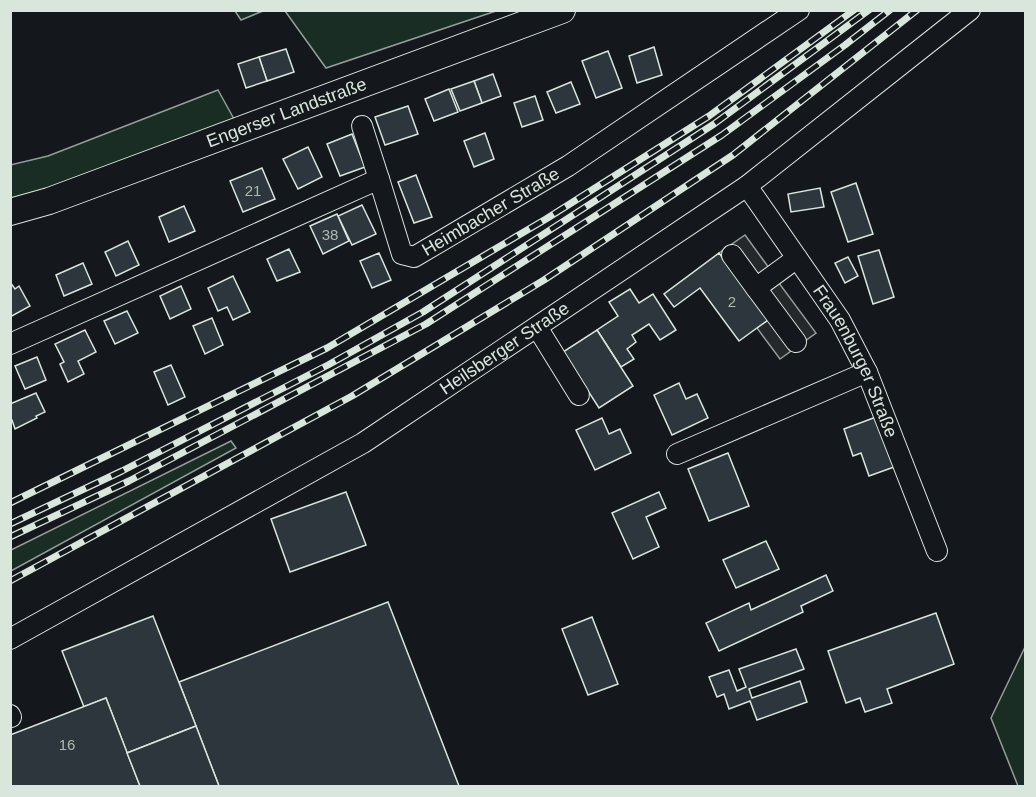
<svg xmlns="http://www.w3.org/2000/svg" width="1036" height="797" font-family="Arial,sans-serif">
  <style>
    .green { fill: #1a2d24; stroke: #939e99; stroke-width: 1.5 }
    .parking { fill: #24282b; stroke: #939e99; stroke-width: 1.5 }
    .building { fill: #2c363c; stroke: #d8e6dc; stroke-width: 1.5 }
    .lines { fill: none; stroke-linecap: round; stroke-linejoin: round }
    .minor-casing { stroke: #d8e6dc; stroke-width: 22 }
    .major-casing { stroke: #d8e6dc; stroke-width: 28 }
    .minor { stroke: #14181c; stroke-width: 20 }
    .major { stroke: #14181c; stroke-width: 26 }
    .rail-casing { stroke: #d8e6dc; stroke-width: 7 }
    .rail { stroke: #14181c; stroke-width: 4.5; stroke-dasharray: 14; stroke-linecap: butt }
    .labels { text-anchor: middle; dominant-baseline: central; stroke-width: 4.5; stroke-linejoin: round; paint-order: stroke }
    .number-label { font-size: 15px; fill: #adbab4 }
    .street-label { font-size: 18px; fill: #d8e6dc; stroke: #14181c }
  </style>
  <rect width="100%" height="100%" fill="#14181c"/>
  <g class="green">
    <path d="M235,11H263L241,20Z"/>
    <path d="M285,11H496L326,68Z"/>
    <path d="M218,90L234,119L46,190L11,200L10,165L48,156Z"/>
    <path d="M231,441L236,448L11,571V550Z"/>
    <path d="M1025,647V786H1018L991,718Z"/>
  </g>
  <path class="parking" d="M745,235L769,268L768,292L779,283L816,333L780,359L757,328L768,320L719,253Z"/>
  <g class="building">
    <path d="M654,47L662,75L637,83L629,56Z"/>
    <path d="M286,49L294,72L267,81L259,57Z"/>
    <path d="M608,51L622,88L596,98L582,61Z"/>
    <path d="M259,57L267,81L246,88L238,64Z"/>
    <path d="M493,74L501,96L482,103L474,81Z"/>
    <path d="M474,81L482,103L460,111L451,89Z"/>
    <path d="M571,82L580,104L556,113L547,92Z"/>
    <path d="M449,89L458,112L434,121L425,99Z"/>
    <path d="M535,96L543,120L522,127L514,103Z"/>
    <path d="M408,106L418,134L385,145L375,117Z"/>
    <path d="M485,133L494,159L474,167L464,141Z"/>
    <path d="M352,134L365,167L340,176L327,144Z"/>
    <path d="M308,147L322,177L298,189L283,159Z"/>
    <path d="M262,168L275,199L243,212L230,181Z"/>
    <path d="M416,175L432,217L414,223L398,182Z"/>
    <path d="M856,183L873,234L848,242L831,192Z"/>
    <path d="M820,188L824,207L791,212L788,194Z"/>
    <path d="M362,205L376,234L352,245L338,216Z"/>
    <path d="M184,206L195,231L169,242L159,217Z"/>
    <path d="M337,214L349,241L323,254L310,226Z"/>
    <path d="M128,241L139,265L116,276L105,252Z"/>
    <path d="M289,249L300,272L277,281L267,259Z"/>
    <path d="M879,250L894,297L873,304L858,256Z"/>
    <path d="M379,253L391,280L372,288L360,261Z"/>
    <path d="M719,253L768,320L739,341L700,288L674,307L664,294Z"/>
    <path d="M848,257L858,276L845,283L835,263Z"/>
    <path d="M83,263L92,284L64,296L56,275Z"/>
    <path d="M233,276L250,312L233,320L227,307L218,311L208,288Z"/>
    <path d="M10,282L15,289L19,286L30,306L10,317Z"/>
    <path d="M181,286L191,309L170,319L160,296Z"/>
    <path d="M630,289L639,303L653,294L676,330L660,340L649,324L632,335L636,342L627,349L634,359L621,367L597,330L618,316L609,302Z"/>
    <path d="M127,311L138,333L115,344L104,321Z"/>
    <path d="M212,318L223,345L205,354L193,326Z"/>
    <path d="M85,330L96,352L78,361L84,374L68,382L60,364L64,362L55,344Z"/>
    <path d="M597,330L633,386L599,408L563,352Z"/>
    <path d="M37,357L46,380L25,389L15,366Z"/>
    <path d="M171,365L185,397L168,405L154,372Z"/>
    <path d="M679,383L686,399L697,394L708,418L672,435L654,395Z"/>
    <path d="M36,393L45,412L36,416L37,418L15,429L12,420L10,421V404Z"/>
    <path d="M876,417L894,467L869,476L861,453L853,456L844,429Z"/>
    <path d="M602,418L609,434L620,429L631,453L595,470L576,430Z"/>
    <path d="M728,453L749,506L709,521L688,469Z"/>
    <path d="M346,492L366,545L290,572L271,519Z"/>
    <path d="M659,492L666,508L646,517L659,547L633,559L612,513Z"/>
    <path d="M766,541L779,569L736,588L723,560Z"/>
    <path d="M826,575L833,591L801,606L803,612L719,651L706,623L749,603L751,610Z"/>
    <path d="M388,602L459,786H219L179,682Z"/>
    <path d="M936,613L954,664L887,689L892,703L865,712L860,698L846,703L828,651Z"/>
    <path d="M153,616L196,726L127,753L106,698L84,707L62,651Z"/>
    <path d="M592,617L618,684L588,695L562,629Z"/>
    <path d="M796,649L804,669L749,689L752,698L800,681L807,702L757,720L750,701L729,709L724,694L717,697L709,677L729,670L737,691L746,687L739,669Z"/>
    <path d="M106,698L140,786H10V735Z"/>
    <path d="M196,726L219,786H140L127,753Z"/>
  </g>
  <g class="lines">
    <defs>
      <g id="minor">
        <path d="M362,126L379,179"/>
        <path id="s1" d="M747,186L840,320L867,372L937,551"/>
        <path d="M732,255L756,288"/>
        <path d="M537,327L579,395"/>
        <path d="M796,342L756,288L797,258"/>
        <path id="s2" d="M10,344L379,179L402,254L414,257L568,166L799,10"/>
        <path d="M677,454L867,372"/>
        <path id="s3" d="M10,639L363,443L747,186L970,10"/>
        <path d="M10,715L11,717"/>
      </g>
      <g id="major">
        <path id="s4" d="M10,212L49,201L562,10"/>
      </g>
    </defs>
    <use href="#minor" class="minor-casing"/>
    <use href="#major" class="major-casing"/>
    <use href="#minor" class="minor"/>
    <use href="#major" class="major"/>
    <defs>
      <g id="rail">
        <path d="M10,503L327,348L546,219L709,116L854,10"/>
        <path d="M10,524L122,471L328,365L423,312L714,124L869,10"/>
        <path d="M10,537L129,481L426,324L722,135L845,45L890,10"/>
        <path d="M10,581L352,396L544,280L733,155L917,10"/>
      </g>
    </defs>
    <use href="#rail" class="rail-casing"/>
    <use href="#rail" class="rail"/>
  </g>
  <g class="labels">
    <g class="number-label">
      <text x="253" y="190">21</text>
      <text x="330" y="234">38</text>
      <text x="732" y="301">2</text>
      <text x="67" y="744">16</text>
    </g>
    <g class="street-label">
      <text stroke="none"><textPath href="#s4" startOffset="294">Engerser Landstraße</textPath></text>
      <text stroke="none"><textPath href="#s2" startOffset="584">Heimbacher Straße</textPath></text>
      <text stroke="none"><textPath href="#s3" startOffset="574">Heilsberger Straße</textPath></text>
      <text stroke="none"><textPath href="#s1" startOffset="207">Frauenburger Straße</textPath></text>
    </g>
  </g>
  <rect width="1036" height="797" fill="none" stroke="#d8e6dc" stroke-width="24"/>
</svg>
